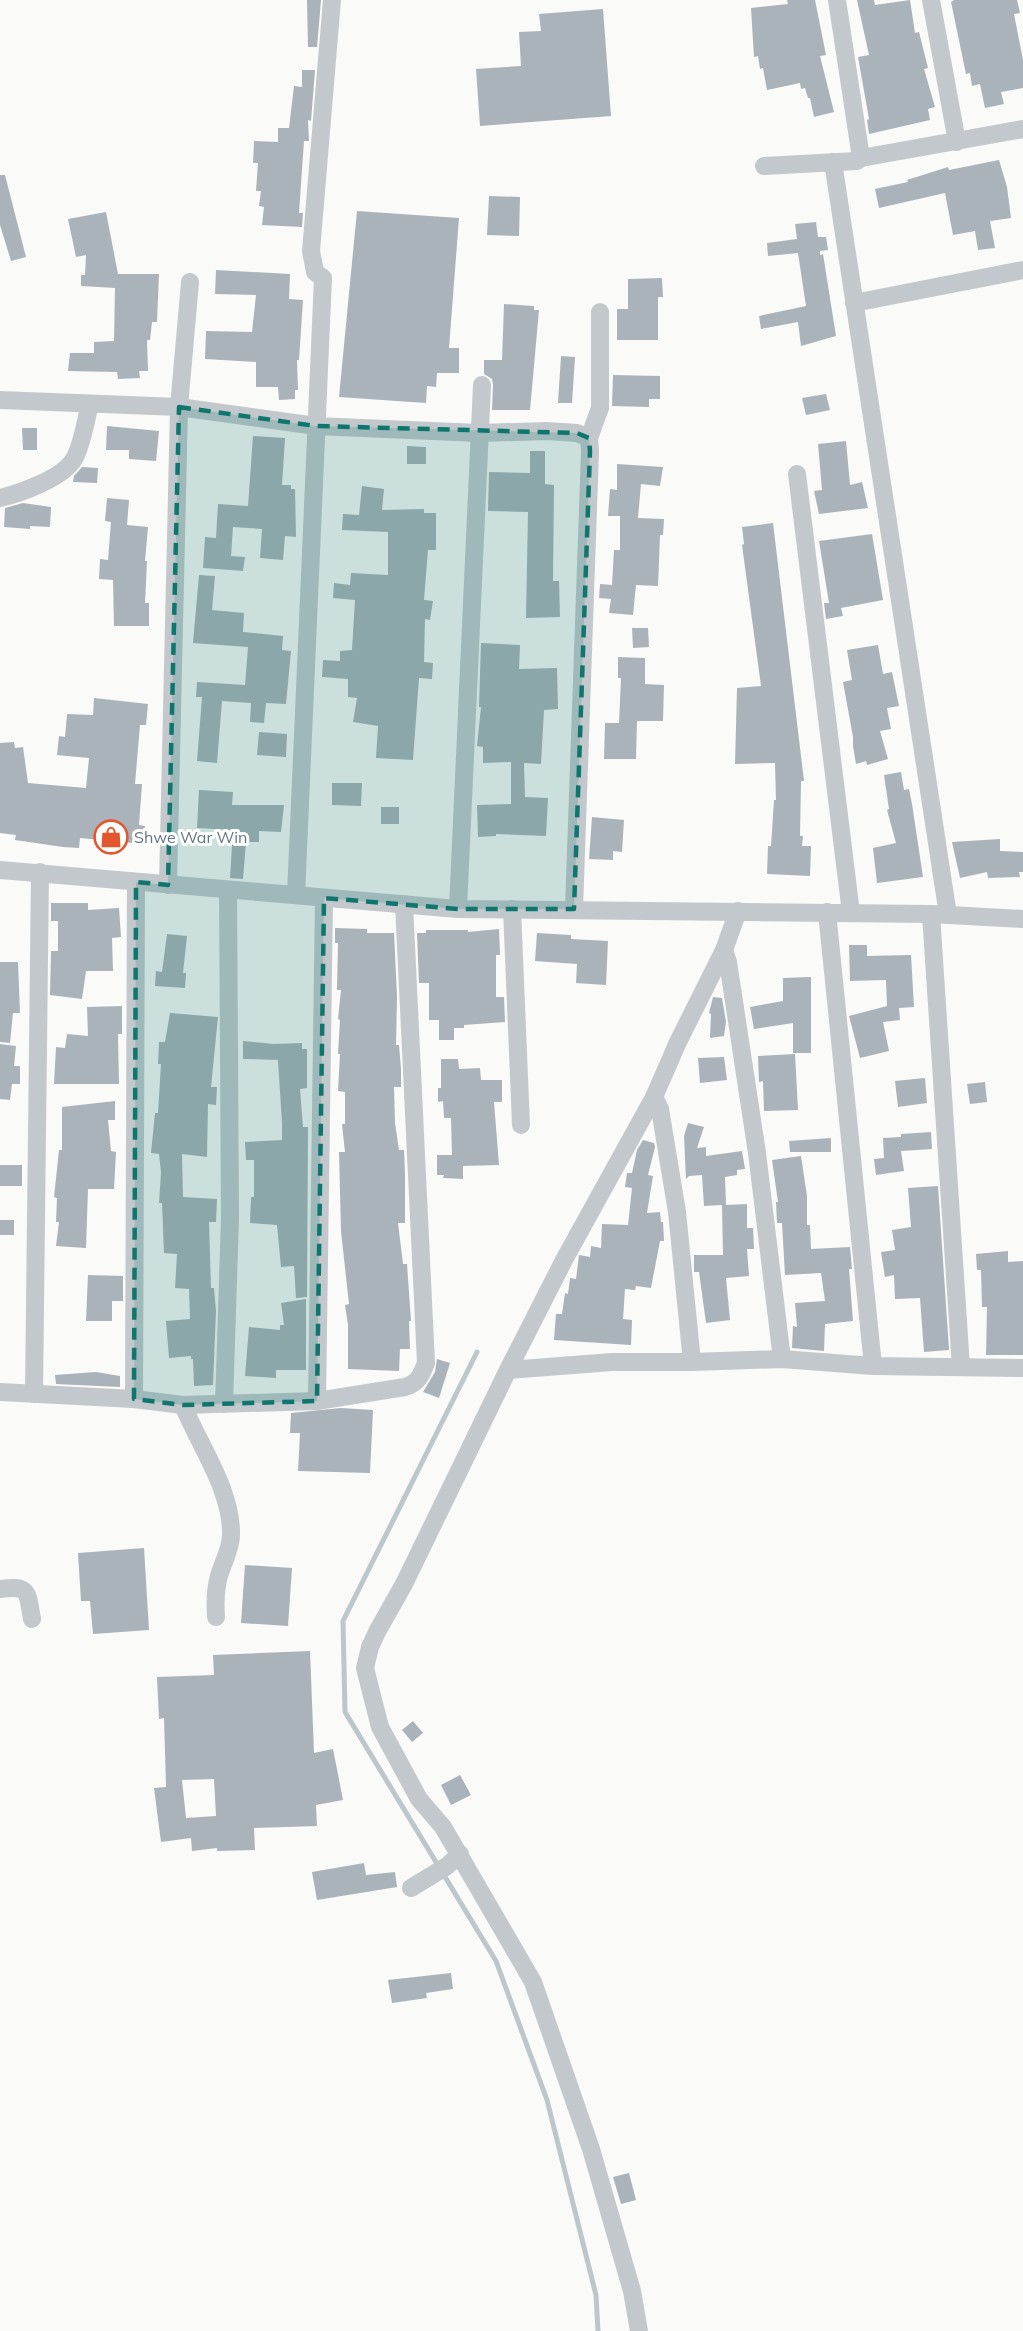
<svg xmlns="http://www.w3.org/2000/svg" width="1023" height="2331" font-family="Mulish,sans-serif">
  <style>
    .lines { fill: none; stroke-linecap: round; stroke-linejoin: round }
    .stream { stroke: #bbc7cb; stroke-width: 5 }
    .building { fill: #aab3b9; fill-rule: evenodd }
    .minor { stroke: #c3c8cc; stroke-width: 18 }
    .marked { fill: #0f766e; fill-opacity: 0.2; stroke: #0f766e; stroke-width: 4.5; stroke-dasharray: 12 8; stroke-linejoin: round }
    .labels { text-anchor: middle; dominant-baseline: central; stroke-width: 6; stroke-linejoin: round; paint-order: stroke }
    .poi-label { font-size: 16px; fill: #657683; stroke: #fff; text-anchor: start }
  </style>
  <rect width="100%" height="100%" fill="#fafaf8"/>
  <g class="lines">
    <path class="stream" d="M477,1352L343,1621L345,1712L496,1961L547,2100L596,2295L598,2331"/>
  </g>
  <g class="building">
    <path d="M307,0H321L317,47H308Z"/>
    <path d="M787,0H815L826,55L820,56L834,112L814,117L810,98H808L805,88L801,89L800,83L767,90L763,68L760,69L758,56L754,57L751,8L788,4Z"/>
    <path d="M857,0H874L875,5L910,0L915,33L919,32L928,68L924,69L935,107L928,109L930,120L869,134L867,120L869,119L858,57L869,55Z"/>
    <path d="M954,0H1017L1020,13L1014,14L1023,60V88L1001,92L1004,104L985,108L980,84L972,86L970,73L966,74L951,2Z"/>
    <path d="M603,9L611,116L480,126L476,69L521,66L519,32L541,31L539,14Z"/>
    <path d="M302,70H315L311,121L308,120L309,141H304L299,213H303L302,227L262,225L264,207L259,206L261,191H256L258,163H253L254,141L278,142V128H289L294,86L302,87Z"/>
    <path d="M999,160L1007,187L1011,218L990,221L995,248L978,250L975,231L953,235L945,193L879,208L875,189L908,182L907,180L948,167L949,170Z"/>
    <path d="M0,175H5L26,257L11,261L0,225Z"/>
    <path d="M489,196L520,197L519,236L487,235Z"/>
    <path d="M357,211L459,218L449,348H459V373H437L436,387L427,386L426,403L339,397Z"/>
    <path d="M106,212L118,274H159L157,322H152L150,340H147L148,371H139L140,378L118,379L117,372L68,371L70,353H94V342L114,341L115,288L81,286V275H85L86,255L76,257L68,219Z"/>
    <path d="M816,222L818,237H826L828,250L820,251V255L823,254L836,336L801,346L798,322L761,329L759,316L806,306L798,253L768,256L767,243L797,239L795,224Z"/>
    <path d="M216,270L290,274L289,299L303,300L299,360H297L298,390H295V399L279,400L278,387H256V362L205,359L206,331L252,332L256,295L215,294Z"/>
    <path d="M662,278L663,297H658V340H617V309H628V279Z"/>
    <path d="M504,304L534,306V310H539L530,410H492L493,385L492,379L484,374V360H502Z"/>
    <path d="M561,356L575,357L572,403H558Z"/>
    <path d="M613,375L660,376V399H649V407L612,406Z"/>
    <path d="M826,394L830,410L806,415L802,398Z"/>
    <path d="M107,426L159,431L156,461L129,459V450H106Z"/>
    <path d="M22,428H37V450H23Z"/>
    <path d="M253,436L285,438L282,485H291V489H295L296,537L285,536L283,560L260,558L262,529L233,527L231,556L245,557L243,571L203,568L205,537L216,538L218,504L248,506Z"/>
    <path d="M846,441L850,485L862,482L868,508L819,514L814,491L822,490L818,444Z"/>
    <path d="M407,446L426,447V464H407Z"/>
    <path d="M530,451H545V484L554,485L553,581H559L560,617L526,618L528,512L488,511L489,472L530,473Z"/>
    <path d="M617,464L663,467L660,486L641,484L638,518L664,519L663,535H660L658,586L636,585L633,615L609,613L611,599L599,598L600,584L612,585L614,550H620V516H608L610,489L617,490Z"/>
    <path d="M82,467L98,468L97,483L73,482L74,476Z"/>
    <path d="M362,486L384,489L382,510L424,509V513H436V550H428L424,600L433,601L430,620L425,619L424,662L433,663L432,679L419,678L413,760L376,758L378,726L353,722L357,698L348,697V679L322,677L323,660L340,661V651L352,650L355,600L333,598L334,583L350,585L351,573L388,575V532L342,530L343,514L359,515Z"/>
    <path d="M107,498L129,500L127,525L148,527L145,561H147L145,603H149V626H114L113,580L99,579L100,559L108,560L111,522L105,521Z"/>
    <path d="M23,503L51,507L50,527L30,526V529L4,527L5,508Z"/>
    <path d="M773,523L804,781H801L800,836H803L802,846H811L810,876L767,874L768,846H771L774,800H776L775,763L735,764L737,688L761,686L742,545L744,544L742,527Z"/>
    <path d="M872,534L883,600L841,608L843,616L826,619L824,603H829L819,541Z"/>
    <path d="M199,575L215,576L212,610L244,613L243,632L283,636L282,650L291,651L286,704L266,703L264,723L250,722L251,703L222,701L217,763L197,761L202,697H196L197,682L245,685L248,647L193,643Z"/>
    <path d="M632,628H648L649,647L633,648Z"/>
    <path d="M481,643L520,645L519,669L557,668L558,709L544,710L541,764L524,763L525,797L548,798L546,836L496,834V836L478,837L477,805L511,804V762L483,763V747L477,746L481,707H479Z"/>
    <path d="M878,645L883,674L892,672L899,706L887,708L891,729L880,731L888,759L867,765L866,761L856,764L853,746V737L843,682L852,680L847,650Z"/>
    <path d="M618,657L645,658V684L664,685L663,721H637L636,759H604L605,723H619L621,678H618Z"/>
    <path d="M94,698L148,704L146,725H140L135,784H142L139,825L145,826L143,844L80,838L79,848L63,847L15,840L16,835L0,833V743L14,742L15,748L23,747L28,783L86,788L89,758L57,755L59,736L65,737L67,714L93,715Z"/>
    <path d="M259,732L287,734L286,757L257,755Z"/>
    <path d="M901,772L904,790L909,789L912,804L923,877L877,883L873,848L896,843L887,810L889,809L884,775Z"/>
    <path d="M332,783H362L361,806L332,805Z"/>
    <path d="M199,790L233,792L232,805H284L281,832L259,831V842H246L243,879L230,878L233,830L197,828Z"/>
    <rect x="381" y="807" width="18" height="17"/>
    <path d="M592,817L624,820L622,852L613,851V860L589,859Z"/>
    <path d="M1000,839V851L1023,852V872H1019L1020,877L988,878L987,872L960,878L952,842Z"/>
    <path d="M51,903H88V910L119,908L121,937L112,938L113,971H86L82,999L50,995L51,951H58V921H51Z"/>
    <path d="M335,928L367,929V933H394L397,997L396,1045H399L401,1069V1087H394L395,1123L399,1150H404L405,1175V1223H398L403,1264H407L411,1321H409L410,1349H400L399,1371L348,1369V1325L345,1305L349,1304L341,1231L339,1152H345L342,1124H345V1092L338,1091L340,1054H338L340,1020L338,1019L341,990H337L338,943H335Z"/>
    <path d="M499,929L500,955H496V997H504L505,1022L464,1025V1028H454V1040H439V1020H429V983H419L417,933H426V930H468V932Z"/>
    <path d="M537,933L571,935V939L608,941L606,985L576,983L577,964L535,961Z"/>
    <path d="M167,934L187,936L183,973H186L185,988L155,986L156,971L162,972Z"/>
    <path d="M849,945H867V956L911,955L914,1007L899,1008L900,1020L883,1022L889,1051L860,1058L849,1016L887,1006L886,980L850,981Z"/>
    <path d="M0,962H18L20,1013H13L10,1043L0,1042Z"/>
    <path d="M811,977V1053H793V1023L754,1029L750,1007L783,1001V978Z"/>
    <path d="M713,997L722,998L726,1022L724,1036L710,1038L711,1014L709,1013Z"/>
    <path d="M122,1006V1034H118L119,1084H54L56,1047L65,1048L67,1034L88,1036L87,1007Z"/>
    <path d="M170,1013L218,1017L211,1087H217L216,1105L208,1104L207,1157L182,1154L183,1197L217,1199L216,1222H209L211,1288H214L216,1311L213,1385L194,1386L193,1359H191V1356L169,1358L166,1321L190,1319L189,1289L175,1288L177,1254L164,1253L162,1203H159L161,1172L159,1154L151,1153L155,1113H158L161,1064H158L159,1042H165Z"/>
    <path d="M243,1041L273,1044L302,1043V1049H307V1088L300,1089L303,1127H308L307,1297L296,1298L294,1266L281,1267L277,1225L250,1223L251,1197H254V1160H246L245,1142L282,1140V1123L278,1060L243,1059Z"/>
    <path d="M0,1044L16,1046L14,1066H20V1084H12L10,1100L0,1099Z"/>
    <path d="M795,1054L798,1110L764,1111L763,1081L759,1082L758,1056Z"/>
    <path d="M724,1057L727,1080L700,1083L698,1058Z"/>
    <path d="M441,1059H458L459,1069L480,1068L481,1080H502V1102H494L499,1165L463,1166V1179L443,1178L444,1175H437V1155H452L451,1118H444L443,1101L438,1102V1088H441Z"/>
    <path d="M925,1078L927,1103L898,1107L895,1081Z"/>
    <path d="M985,1082L987,1102L970,1104L967,1084Z"/>
    <path d="M115,1101V1120H108L111,1151L116,1152L114,1189H88L86,1248L56,1246L59,1222H56L57,1198L54,1197L59,1150H62V1107Z"/>
    <path d="M688,1123L704,1127L697,1148L706,1147V1156L742,1151L745,1169L737,1170V1175L725,1177L726,1205L747,1204V1228H753L754,1249H747L749,1276L726,1278L730,1320L706,1323L699,1272H694V1255H723L722,1205L704,1206L702,1175L689,1176L686,1179L684,1136Z"/>
    <path d="M931,1132L932,1149L901,1151L904,1171L876,1175L874,1159L884,1158L883,1138L901,1137V1134Z"/>
    <path d="M831,1138V1152H790L789,1141Z"/>
    <path d="M643,1140L654,1143L655,1147L648,1175L653,1176L647,1213L660,1212L661,1222H663L664,1241H660L651,1288L636,1286L635,1290L625,1289L623,1319L632,1320L631,1345L554,1340L556,1314H562L565,1293L568,1294L570,1278L576,1279L579,1255L590,1257L591,1246L601,1248L602,1224L628,1225L632,1188L625,1187L627,1173H632L637,1150Z"/>
    <path d="M801,1156L807,1196V1225H810L811,1249L850,1247L852,1269H849L853,1321L825,1324L824,1351L792,1348L793,1326L797,1327L795,1303L825,1301L821,1273L785,1275L782,1223H777L776,1202H778L772,1160Z"/>
    <rect x="0" y="1165" width="22" height="21"/>
    <path d="M938,1186L949,1350L924,1352L920,1298L895,1299L894,1275L885,1277L881,1252L895,1250L892,1230L911,1227L908,1188Z"/>
    <rect x="0" y="1220" width="14" height="15"/>
    <path d="M1008,1251V1262L1023,1261V1355H986L987,1307H982L981,1270H977L976,1254Z"/>
    <path d="M88,1275L123,1276V1301H112V1321H86Z"/>
    <path d="M306,1299V1370H276V1378L245,1376L249,1327L280,1330V1325H284L281,1303Z"/>
    <path d="M437,1359L450,1363L439,1398L423,1392L435,1372Z"/>
    <path d="M96,1372L120,1376V1387L56,1384L55,1375Z"/>
    <path d="M341,1408L373,1410L370,1473L298,1471L300,1433H290L291,1413Z"/>
    <path d="M144,1548L149,1630L93,1634L90,1601H81L78,1553Z"/>
    <path d="M245,1565L292,1568L288,1626L241,1623Z"/>
    <path d="M310,1651L314,1753L333,1749L343,1800L316,1805L317,1826L254,1828L255,1850L217,1851V1848L192,1851L191,1838L161,1842L154,1788L166,1787L164,1718L159,1719L157,1677L214,1675L213,1655ZM214,1779L216,1816L186,1818L182,1780Z"/>
    <path d="M413,1721L423,1733L412,1742L402,1730Z"/>
    <path d="M460,1775L471,1795L451,1805L441,1785Z"/>
    <path d="M364,1863L366,1875L395,1872L397,1887L317,1900L312,1872Z"/>
    <path d="M451,1973L453,1989L426,1993L427,1998L392,2003L388,1980Z"/>
    <path d="M629,2173L636,2200L621,2204L613,2177Z"/>
  </g>
  <g class="lines">
    <g class="minor">
      <path d="M837,0L861,158"/>
      <path d="M931,0L957,142"/>
      <path d="M833,162L948,915"/>
      <path d="M764,166L857,161L861,158L1023,129"/>
      <path d="M854,303L1023,270"/>
      <path d="M0,400L179,407L316,426L479,433L547,431L577,433L589,438L590,451L574,909"/>
      <path d="M589,438L600,408V312"/>
      <path d="M797,474L851,913"/>
      <path d="M0,498C21,493 63,478 74,459C82,446 86,419 90,404"/>
      <path d="M0,870L458,909L931,914L1023,919"/>
      <path d="M168,885L179,407L190,282"/>
      <path d="M296,895L323,278L315,272L311,251L332,0"/>
      <path d="M458,909L482,385"/>
      <path d="M512,909L521,1125"/>
      <path d="M827,912L873,1366"/>
      <path d="M931,914L961,1367"/>
      <path d="M724,950L728,962L757,1153L782,1359"/>
      <path d="M654,1097L660,1109L677,1212L692,1362"/>
      <path d="M508,1370L612,1362H692L782,1359L873,1366L1023,1368"/>
      <path d="M0,1392L134,1399L183,1405L317,1401L405,1387C418,1383 421,1376 426,1363L404,904"/>
      <path d="M34,1394L40,872"/>
      <path d="M134,1399L136,882"/>
      <path d="M317,1401L324,898"/>
      <path d="M224,1404L230,1218L228,890"/>
      <path d="M183,1405C199,1445 232,1490 231,1535C231,1549 223,1562 219,1576C215,1590 215,1602 216,1617"/>
      <path d="M0,1589C30,1585 27,1592 32,1619"/>
      <path d="M411,1888L447,1866L460,1854"/>
      <path d="M639,2331L632,2291L591,2149L533,1982L443,1827L419,1799L380,1727L365,1668L370,1647L378,1630L404,1584L508,1370L564,1260L654,1097L678,1042L724,950L738,911"/>
    </g>
  </g>
  <path class="marked" d="M179,407L316,426L577,433L589,438L590,451L574,909H458L324,898L317,1401L183,1405L134,1399L136,882L168,885Z"/>
  <defs>
    <symbol id="shop-ring" viewBox="-11 -11 22 22"><circle r="9.5" fill="#fff" stroke="#e4572e" stroke-width="1.5"/><path d="M-5-2.5h2.3a2.7 3.5 0 0 1 5.4 0H5L5.5 6h-11ZM-1.5-2.5h3a1.5 2.3 0 0 0-3 0Z" fill="#e4572e"/></symbol>
  </defs>
  <g fill-rule="evenodd">
    <use href="#shop-ring" x="92" y="818" width="38" height="38"/>
  </g>
  <g class="labels">
    <g class="poi-label">
      <text x="134" y="837">Shwe War Win</text>
    </g>
  </g>
</svg>
